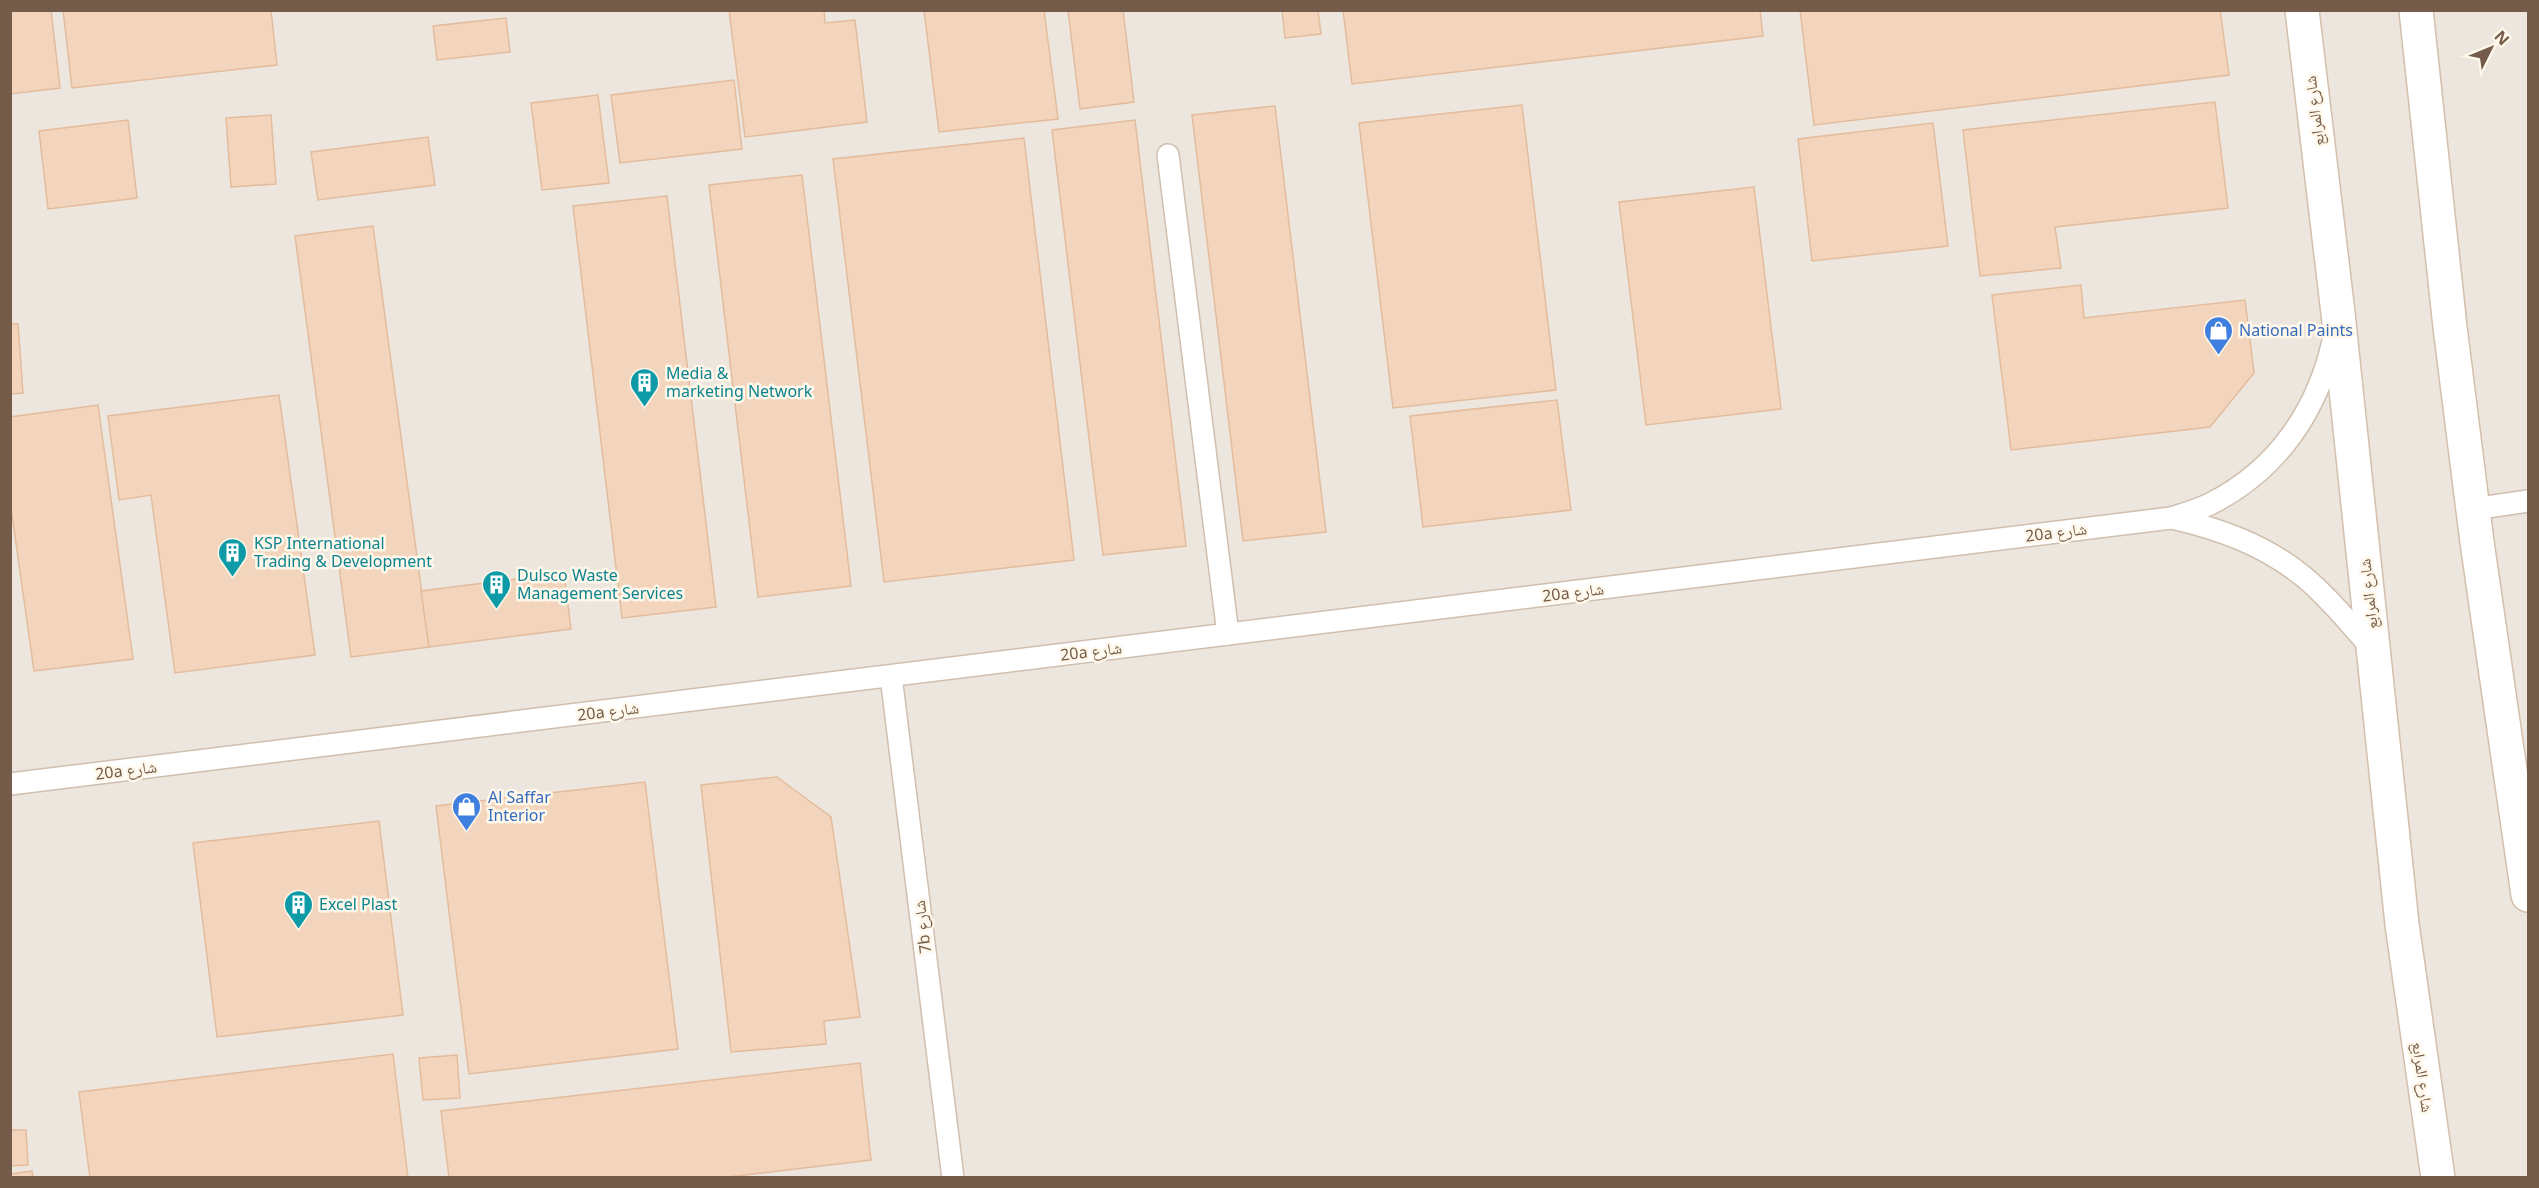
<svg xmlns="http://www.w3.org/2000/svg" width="2539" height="1188" font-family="'Noto Sans','Noto Naskh Arabic',sans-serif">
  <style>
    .industrial { fill: #ece6df }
    .building { fill: #f2d5bc; stroke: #e4bc9c; stroke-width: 1.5 }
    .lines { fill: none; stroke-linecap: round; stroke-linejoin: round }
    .lane-casing { stroke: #d0bfae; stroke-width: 24 }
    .secondary-casing { stroke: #d3bfab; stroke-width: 36 }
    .lane { stroke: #fff; stroke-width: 21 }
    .secondary { stroke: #fff; stroke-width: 33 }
    .labels { text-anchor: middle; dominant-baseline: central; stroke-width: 5; stroke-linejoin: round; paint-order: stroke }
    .street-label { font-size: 16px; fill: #755c4a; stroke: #fff8ea }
    .shop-label { font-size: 16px; fill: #366cbe; stroke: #fff8ea; text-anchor: start }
    .culture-label { font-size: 16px; fill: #0d838f; stroke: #fff8ea; text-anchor: start }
  </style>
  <rect width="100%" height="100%" fill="#fcf4e4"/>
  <path class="industrial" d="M10,11H2528V1177H11Z"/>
  <g class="building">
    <path d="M10,10H51L60,88L10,94Z"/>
    <path d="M63,10H271L277,65L72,88Z"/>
    <path d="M729,10H824L825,23L855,20L867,122L745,137Z"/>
    <path d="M924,10H1044L1058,119L939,132Z"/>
    <path d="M1068,10H1123L1134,102L1080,109Z"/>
    <path d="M1282,10H1318L1321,34L1285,38Z"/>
    <path d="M1343,10H1760L1763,36L1352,84Z"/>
    <path d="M1800,10H2220L2229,75L1814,125Z"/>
    <path d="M506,18L510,52L437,60L433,26Z"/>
    <path d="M734,80L742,149L620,163L611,95Z"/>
    <path d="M598,95L609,183L542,190L531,103Z"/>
    <path d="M2215,102L2228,208L2055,227L2061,268L1980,276L1963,130Z"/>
    <path d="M1522,105L1556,390L1393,408L1359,123Z"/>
    <path d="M1275,106L1326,532L1243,541L1192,115Z"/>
    <path d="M271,115L276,184L231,187L226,118Z"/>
    <path d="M128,120L137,198L48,209L39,131Z"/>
    <path d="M1135,120L1186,546L1103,555L1052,130Z"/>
    <path d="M1933,123L1948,246L1812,261L1798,139Z"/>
    <path d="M428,137L435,185L318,200L311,152Z"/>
    <path d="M1024,138L1074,560L884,582L833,159Z"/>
    <path d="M802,175L851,586L758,597L709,185Z"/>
    <path d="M1754,187L1781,409L1646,425L1619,202Z"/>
    <path d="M667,196L716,607L622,618L573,206Z"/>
    <path d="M373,226L429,647L351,657L295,236Z"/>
    <path d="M2081,285L2084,318L2245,300L2254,373L2210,427L2011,450L1992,295Z"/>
    <path d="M10,324H18L23,393L10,394Z"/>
    <path d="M279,395L315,655L175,673L151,495L119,500L108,416Z"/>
    <path d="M1557,400L1571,510L1423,527L1410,416Z"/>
    <path d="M98,405L133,659L34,671L10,501V417Z"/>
    <path d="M564,573L571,629L429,647L421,591Z"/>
    <path d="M777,777L831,817L860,1017L824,1021L826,1044L731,1052L701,785Z"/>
    <path d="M645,782L678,1049L469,1074L436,806Z"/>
    <path d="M379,821L403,1015L217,1037L193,843Z"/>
    <path d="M393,1054L408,1178H90L79,1092Z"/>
    <path d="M457,1055L460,1098L423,1100L419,1058Z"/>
    <path d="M860,1063L871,1160L720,1178H449L441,1111Z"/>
    <path d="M10,1130H26L28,1165L10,1166Z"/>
    <path d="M32,1171L33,1178H10V1174Z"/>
  </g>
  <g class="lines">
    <defs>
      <g id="lane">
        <path d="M1168,155L1228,634"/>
        <path d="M2473,509L2528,501"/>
        <path d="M2172,518C2220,529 2265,545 2304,577C2330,598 2351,626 2374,650"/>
        <path d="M891,676L953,1178"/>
        <path d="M10,784L2171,518C2184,514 2198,510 2210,504C2278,470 2319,409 2334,336"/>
      </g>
      <g id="secondary">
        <path d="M2302,10L2338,313L2402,924L2438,1178"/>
        <path d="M2416,10L2450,327L2477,542L2528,895"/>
      </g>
    </defs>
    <use href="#lane" class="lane-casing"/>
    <use href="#secondary" class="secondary-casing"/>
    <use href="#lane" class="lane"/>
    <use href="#secondary" class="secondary"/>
  </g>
  <defs>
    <symbol id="shop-pin" viewBox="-11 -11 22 30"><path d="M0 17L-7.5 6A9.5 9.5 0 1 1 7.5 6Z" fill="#3f7fe0" stroke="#fff8ea"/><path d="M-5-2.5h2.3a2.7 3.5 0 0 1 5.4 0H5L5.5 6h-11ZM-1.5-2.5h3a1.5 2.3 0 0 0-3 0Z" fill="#fff"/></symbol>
    <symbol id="building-pin" viewBox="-11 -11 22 30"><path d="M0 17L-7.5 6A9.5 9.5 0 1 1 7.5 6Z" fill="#0f9aa8" stroke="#fff8ea"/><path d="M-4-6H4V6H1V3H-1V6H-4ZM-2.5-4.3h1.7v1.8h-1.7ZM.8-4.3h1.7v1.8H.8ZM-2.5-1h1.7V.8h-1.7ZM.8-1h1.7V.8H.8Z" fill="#fff"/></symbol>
  </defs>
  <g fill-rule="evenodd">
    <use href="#shop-pin" x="2202" y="314" width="33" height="45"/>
    <use href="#building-pin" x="628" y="366" width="33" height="45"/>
    <use href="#building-pin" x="216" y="536" width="33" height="45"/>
    <use href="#building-pin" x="480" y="568" width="33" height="45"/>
    <use href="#shop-pin" x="450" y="790" width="33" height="45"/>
    <use href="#building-pin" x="282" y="888" width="33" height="45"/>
  </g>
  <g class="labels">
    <g class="street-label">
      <text transform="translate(2314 111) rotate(-97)">شارع المرابع</text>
      <text transform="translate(2056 532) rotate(-7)">20a شارع</text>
      <text transform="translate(1573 592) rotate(-7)">20a شارع</text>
      <text transform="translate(2368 594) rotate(-96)">شارع المرابع</text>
      <text transform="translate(1091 651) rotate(-7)">20a شارع</text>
      <text transform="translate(608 711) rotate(-7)">20a شارع</text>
      <text transform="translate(126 770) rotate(-7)">20a شارع</text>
      <text transform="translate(922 927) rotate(-97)">7b شارع</text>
      <text transform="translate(2423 1077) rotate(82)">شارع المرابع</text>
    </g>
    <g class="shop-label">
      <text x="2239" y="330">National Paints</text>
      <text x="488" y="797">Al Saffar<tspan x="488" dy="18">Interior</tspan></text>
    </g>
    <g class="culture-label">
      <text x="666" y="373">Media &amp;<tspan x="666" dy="18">marketing Network</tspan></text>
      <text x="254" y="543">KSP International<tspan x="254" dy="18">Trading &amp; Development</tspan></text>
      <text x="517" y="575">Dulsco Waste<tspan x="517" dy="18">Management Services</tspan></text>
      <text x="319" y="904">Excel Plast</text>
    </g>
  </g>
  <rect width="2539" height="1188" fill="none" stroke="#755c4a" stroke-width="24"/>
  <g transform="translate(2491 48) rotate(47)" stroke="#fff8ea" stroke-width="4.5" paint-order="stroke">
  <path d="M0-4.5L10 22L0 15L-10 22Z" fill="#755c4a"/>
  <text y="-9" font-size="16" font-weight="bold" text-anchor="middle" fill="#755c4a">N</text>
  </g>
</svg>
